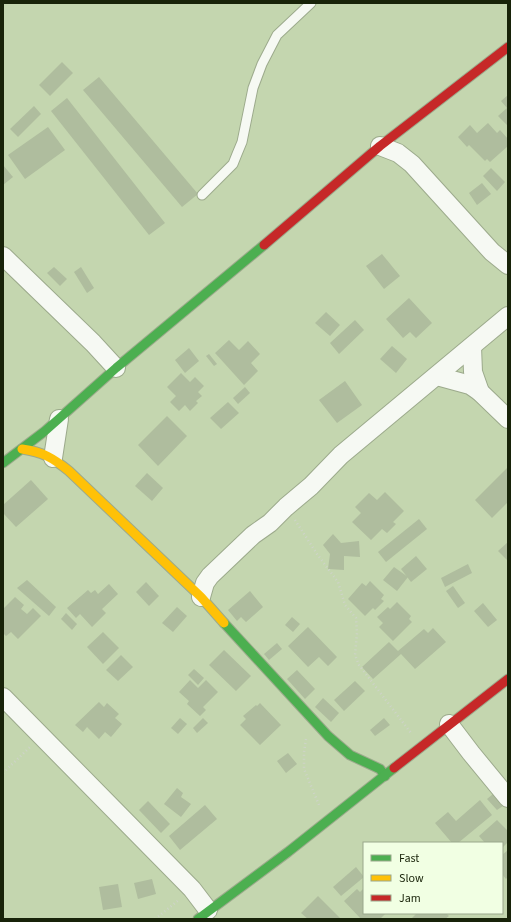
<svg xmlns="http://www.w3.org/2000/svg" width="511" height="922" font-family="'Source Sans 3',sans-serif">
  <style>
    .building { fill: #afbd9e }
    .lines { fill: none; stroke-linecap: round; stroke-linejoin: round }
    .lane-casing { stroke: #9caa8c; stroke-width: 11 }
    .street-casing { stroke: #9caa8c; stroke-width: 20 }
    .fast-casing { stroke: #9caa8c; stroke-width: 11 }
    .slow-casing { stroke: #9caa8c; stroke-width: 11 }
    .jam-casing { stroke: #9caa8c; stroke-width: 11 }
    .path { stroke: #ced4c8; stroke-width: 2.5; stroke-dasharray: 1 3; stroke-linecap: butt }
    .lane { stroke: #f6f9f3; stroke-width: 9 }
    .street { stroke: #f6f9f3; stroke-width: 18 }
    .fast { stroke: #4caf50; stroke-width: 9 }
    .slow { stroke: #ffc107; stroke-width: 9 }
    .jam { stroke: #c62828; stroke-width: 9 }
  </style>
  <rect width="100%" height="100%" fill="#c4d6af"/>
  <g class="building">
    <path d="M62,62L73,73L50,96L39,85Z"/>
    <path d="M99,77L198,194L182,207L83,90Z"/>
    <path d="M508,95V126L498,116L507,108L501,101Z"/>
    <path d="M67,98L165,223L149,235L51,111Z"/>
    <path d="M34,106L41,114L18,137L10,129Z"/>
    <path d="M488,123L497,133L500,130L508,139V146L490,162L487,159L485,161L469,145L467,147L458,137L470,125L477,133Z"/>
    <path d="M48,127L65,150L25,179L8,155Z"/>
    <path d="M3,165L13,177L3,185Z"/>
    <path d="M491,168L505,182L497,191L483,176Z"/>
    <path d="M482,183L491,194L477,205L469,193Z"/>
    <path d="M382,254L400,276L384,289L366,266Z"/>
    <path d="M54,267L67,279L60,286L47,273Z"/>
    <path d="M81,267L94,288L87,293L74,272Z"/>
    <path d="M409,298L432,323L416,338L410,332L403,338L386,319Z"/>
    <path d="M326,312L340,325L330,336L315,323Z"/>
    <path d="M355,320L364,330L339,354L330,343Z"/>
    <path d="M229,340L239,350L248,341L260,354L251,363L258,371L244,385L215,353Z"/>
    <path d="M392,346L407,359L396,373L380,359Z"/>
    <path d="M189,348L199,361L185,373L175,360Z"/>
    <path d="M209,354L217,364L214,366L206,356Z"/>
    <path d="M181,373L190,382L195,377L204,386L198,392L202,396L196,401L198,403L190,411L185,405L179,411L170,402L176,396L167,387Z"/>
    <path d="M345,381L362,405L337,423L319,400Z"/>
    <path d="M245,387L250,393L238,404L233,398Z"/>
    <path d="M228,402L239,413L221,429L210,418Z"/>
    <path d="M167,416L187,436L158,466L138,445Z"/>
    <path d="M508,467V502L492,518L475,500Z"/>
    <path d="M147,473L163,488L152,501L135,486Z"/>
    <path d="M31,480L48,499L16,527L3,513V505Z"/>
    <path d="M385,492L404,511L393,522L396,524L387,533L382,529L371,540L352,522L361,513L355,507L369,493L377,500Z"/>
    <path d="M419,519L427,529L386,562L378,552Z"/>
    <path d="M333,534L341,543L359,541L360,557L344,556V570L328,569L330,554L323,545Z"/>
    <path d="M508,542V561L498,551Z"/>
    <path d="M416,556L427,569L411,582L401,569Z"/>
    <path d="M468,564L472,573L445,587L441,578Z"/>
    <path d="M394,567L408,577L397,591L383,580Z"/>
    <path d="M27,580L56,607L49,616L17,588Z"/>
    <path d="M370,581L384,595L381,599L384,601L375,610L373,608L365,616L348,599L362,583L366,586Z"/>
    <path d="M146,582L159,596L149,606L136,592Z"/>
    <path d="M109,584L118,594L102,609L106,613L92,627L80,614L76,618L67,608L88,590L91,593L95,590L98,594Z"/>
    <path d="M453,586L465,603L458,608L446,591Z"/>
    <path d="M250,591L263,607L246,622L241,617L237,621L228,610Z"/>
    <path d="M15,597L24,605L21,609L27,614L33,608L41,616L18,639L11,632L6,636L3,633V609Z"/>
    <path d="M397,602L411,616L409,619L412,622L393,641L379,627L383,623L377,617L388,607L390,609Z"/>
    <path d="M483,603L497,620L488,627L474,611Z"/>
    <path d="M177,607L187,616L173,632L162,623Z"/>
    <path d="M66,613L77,624L72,630L61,619Z"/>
    <path d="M292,617L300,624L293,632L285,625Z"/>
    <path d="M308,627L337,657L328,666L319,657L308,667L288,646Z"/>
    <path d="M433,628L446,642L415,669L401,654L373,679L362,667L389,642L398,651L424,629L428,633Z"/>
    <path d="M103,632L119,648L103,664L87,647Z"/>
    <path d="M277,643L282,649L269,660L264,654Z"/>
    <path d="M224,650L251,676L236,691L209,665Z"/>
    <path d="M121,655L133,667L118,681L106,670Z"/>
    <path d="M194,669L204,678L198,685L188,675Z"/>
    <path d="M297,670L315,689L305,699L287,679Z"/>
    <path d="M190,680L198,688L206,680L218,692L203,707L206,710L200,716L187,704L189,701L179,692Z"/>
    <path d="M355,681L365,691L344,711L334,700Z"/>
    <path d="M323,698L339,713L331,722L315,707Z"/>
    <path d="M99,702L104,707L107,703L119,714L115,718L122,724L111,737L105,732L99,739L87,727L83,732L75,725Z"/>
    <path d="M260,703L281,725L260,745L240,725L246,719L243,716L256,705L257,706Z"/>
    <path d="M180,718L187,724L178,734L171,728Z"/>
    <path d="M203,718L208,723L197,733L193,728Z"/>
    <path d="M384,718L390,725L375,736L370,730Z"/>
    <path d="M288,753L297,764L286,773L277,761Z"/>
    <path d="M177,788L183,793L181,797L191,804L181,817L164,804Z"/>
    <path d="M493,794L503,806L497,810L487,799Z"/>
    <path d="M480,800L492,815L458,843H452L435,823L448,812L456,821Z"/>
    <path d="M148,801L170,824L161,833L139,810Z"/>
    <path d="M205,805L217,819L180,850L169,836Z"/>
    <path d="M497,820L508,831V842L502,848V843H485L479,836Z"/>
    <path d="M508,850V877L506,879L502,874V855Z"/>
    <path d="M356,867L364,877L341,896L333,887Z"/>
    <path d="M152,879L156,894L138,899L134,883Z"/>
    <path d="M118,884L122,907L103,910L99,887Z"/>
    <path d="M364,888V913H386L380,919H361L344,901L357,889L360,892Z"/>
    <path d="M318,896L341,919H308L301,913Z"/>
    <path d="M417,913H446L449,916L445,919H411Z"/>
  </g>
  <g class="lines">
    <defs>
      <path id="lane" d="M202,195L233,164L237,154L242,142L253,88L262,64L277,35L311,3"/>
      <g id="street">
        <path d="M380,146L398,153L412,164L492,252L508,265"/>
        <path d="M3,256L93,343L116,368"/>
        <path d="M472,347L473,372L480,392"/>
        <path d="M437,376L470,385L480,392L508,419"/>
        <path d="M53,458L59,419"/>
        <path d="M201,597L205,583L210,576L253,535L270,523L286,507L311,486L341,455L508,316"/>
        <path d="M3,697L192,889L208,910"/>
        <path d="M449,724L471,753L508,798"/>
      </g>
      <g id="fast">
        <path d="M3,463L45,431L116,368L264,245"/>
        <path d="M224,623L328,736L350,755L380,769L385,776"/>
        <path d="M198,919L288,852L394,768"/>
      </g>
      <path id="slow" d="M22,449C43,452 53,458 69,471L201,597L224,623"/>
      <g id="jam">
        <path d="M264,245L380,146L508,47"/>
        <path d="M394,768L508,679"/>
      </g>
    </defs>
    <use href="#lane" class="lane-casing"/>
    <use href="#street" class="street-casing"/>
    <use href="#fast" class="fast-casing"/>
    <use href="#slow" class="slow-casing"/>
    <use href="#jam" class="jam-casing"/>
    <g class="path">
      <path d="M295,520L317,554L338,582L345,605L356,618L357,633L355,655L359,665L411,733"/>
      <path d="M306,739L304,752V769L319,805"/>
      <path d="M3,773L31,746"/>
      <path d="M155,919L180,899"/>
    </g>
    <use href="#lane" class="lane"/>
    <use href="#street" class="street"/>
    <use href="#fast" class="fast"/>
    <use href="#slow" class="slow"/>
    <use href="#jam" class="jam"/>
  </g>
  <rect width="511" height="922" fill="none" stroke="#182309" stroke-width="8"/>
  <rect x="363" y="842" width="140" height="72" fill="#f1ffe3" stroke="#9aa78c"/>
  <rect x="371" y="855" width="20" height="6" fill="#4caf50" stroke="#9aa78c"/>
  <text x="399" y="862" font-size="12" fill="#182309">Fast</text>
  <rect x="371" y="875" width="20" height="6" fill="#ffc107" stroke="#9aa78c"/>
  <text x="399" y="882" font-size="12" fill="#182309">Slow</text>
  <rect x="371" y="895" width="20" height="6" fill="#c62828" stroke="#9aa78c"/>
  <text x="399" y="902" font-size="12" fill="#182309">Jam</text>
</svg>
